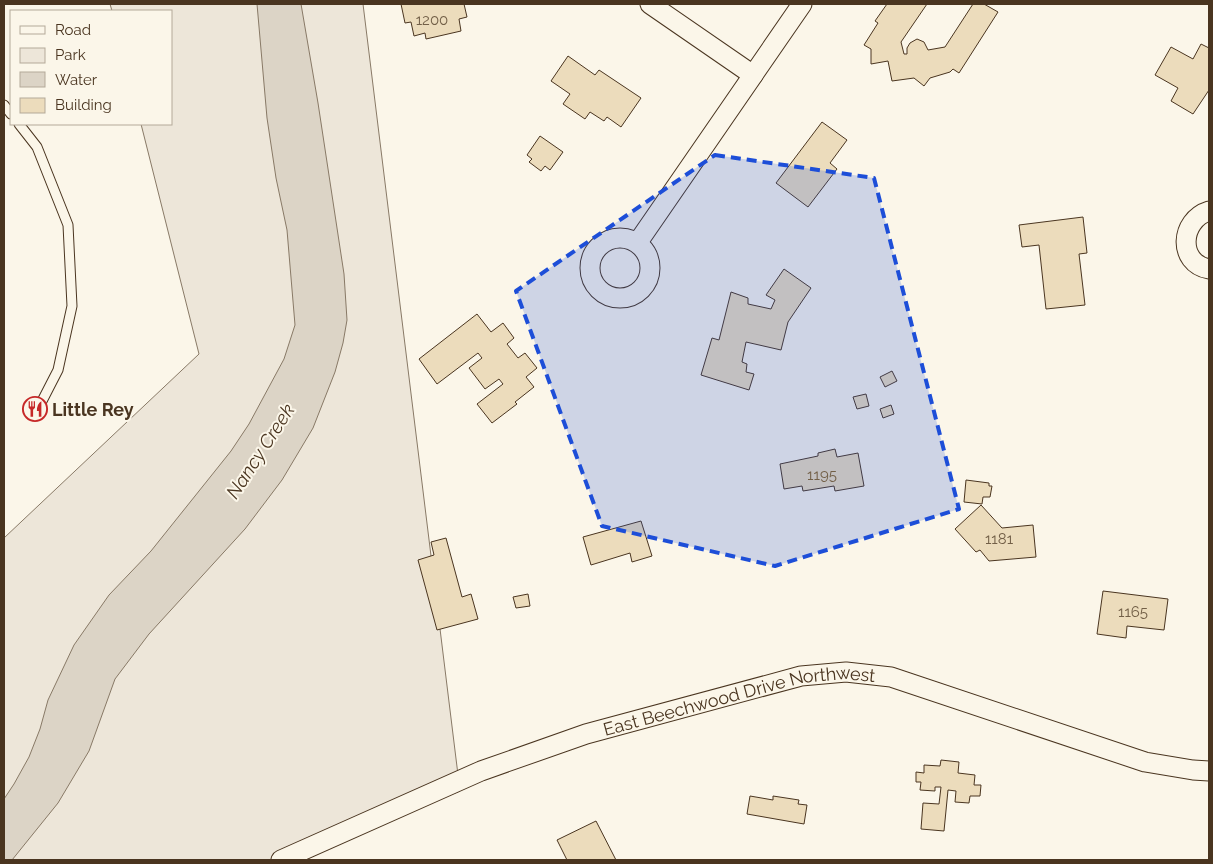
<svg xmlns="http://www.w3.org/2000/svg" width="1213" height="864" font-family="Raleway,sans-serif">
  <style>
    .green { fill: #ede6d9; stroke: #887966 }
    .water { fill: #dcd4c6; stroke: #887966 }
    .building { fill: #ecdcbc; stroke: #4a3520 }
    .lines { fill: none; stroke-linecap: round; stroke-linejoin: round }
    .service-casing { stroke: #4a3520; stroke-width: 11 }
    .minor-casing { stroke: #4a3520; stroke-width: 21 }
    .service { stroke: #fbf6e9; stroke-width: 9 }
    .minor { stroke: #fbf6e9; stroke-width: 19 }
    .marked { fill: #1d4ed8; fill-opacity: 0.2; stroke: #1d4ed8; stroke-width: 4; stroke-dasharray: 10 6; stroke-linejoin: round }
    .labels { text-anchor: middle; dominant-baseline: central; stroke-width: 4; stroke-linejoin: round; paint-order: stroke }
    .number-label { font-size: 15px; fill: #725f47 }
    .poi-label { font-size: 18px; font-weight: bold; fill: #4a3520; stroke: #fbf6e9; text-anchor: start }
    .street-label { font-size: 18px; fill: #4a3520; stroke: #fbf6e9 }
    .water-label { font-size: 19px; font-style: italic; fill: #4a3520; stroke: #fbf6e9 }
  </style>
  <rect width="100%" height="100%" fill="#fbf6e9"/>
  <path class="green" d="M110,4H363L460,791L283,860H4V538L199,354L141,124H171V11H112Z"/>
  <path class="water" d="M257,4H301L318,103L344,274L347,320L343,343L335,372L313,428L282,480L245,529L149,634L115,679L89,751L58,803L12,860H4V799L14,784L29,757L40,729L48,700L74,645L109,595L151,551L231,451L249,424L284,359L295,325L287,230L276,178L267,118Z"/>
  <g class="building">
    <path d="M401,4H464L467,17L459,19L461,31L426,39L425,33L414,36L411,22L405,23Z"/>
    <path d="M887,4H927L901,42L904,54H907V48L910,43L917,39L924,42L928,50L945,47L973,4H984L998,12L959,73L953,69L950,72L930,78L924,86L914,78L892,81L888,61L871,64V49L864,45L878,23L875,21Z"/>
    <path d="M1201,44L1209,48V90L1193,114L1171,101L1178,88L1155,75L1171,47L1193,59Z"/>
    <path d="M568,56L595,75L599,70L641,98L621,127L607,117L604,121L590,112L585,119L563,104L570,94L551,81Z"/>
    <path d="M822,122L847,140L830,163L837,169L808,207L776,183Z"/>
    <path d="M540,136L563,152L550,170L545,166L541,171L529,162L532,159L527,155Z"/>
    <path d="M1083,217L1087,253L1079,254L1085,305L1046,309L1039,245L1022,247L1019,225Z"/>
    <path d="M784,269L811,288L788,322L781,350L746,342L742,362L747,364L746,372L754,374L749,390L701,375L712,338L719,340L731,292L748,298V304L771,309L775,300L766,295Z"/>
    <path d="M477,314L491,332L503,323L514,338L507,344L518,358L525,353L537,368L526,377L534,387L515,402L517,404L492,423L477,404L503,384L499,379L485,389L469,368L482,358L478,353L437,384L419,359Z"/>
    <path d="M892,371L897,381L885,387L880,377Z"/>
    <path d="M866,394L869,406L857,409L853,397Z"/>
    <path d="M891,405L894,414L883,418L880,409Z"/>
    <path d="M835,449L837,457L858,453L864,486L835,491L834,486L803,491L802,486L784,489L780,464L818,456V453Z"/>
    <path d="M966,480L989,483V486H992L990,497H983L982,504L964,502Z"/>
    <path d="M981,505L1002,528L1033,525L1036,557L989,561L980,550L976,552L955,529Z"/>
    <path d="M641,521L652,556L632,562L630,553L591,565L583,537Z"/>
    <path d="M446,538L462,597L471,594L478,619L437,630L418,560L434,555L431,542Z"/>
    <path d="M1103,591L1168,599L1164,630L1127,626L1126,638L1097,634Z"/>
    <path d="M528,594L530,606L516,608L513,597Z"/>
    <path d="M941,760L959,762L958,773L975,775L974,785H981L980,796H970L969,803L955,802L956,791L948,790L944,831L921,829L923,803L939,804L941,787H935V791L920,790L921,782H916V772L924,773V765L940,766Z"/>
    <path d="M750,796L773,800V796L799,800L798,804L807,805L804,824L747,814Z"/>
    <path d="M596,821L616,860H567L557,840Z"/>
  </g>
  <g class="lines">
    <defs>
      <g id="service">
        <path d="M4,105L11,114"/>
        <path d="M19,124L37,147L68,225L72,306L58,370L40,405"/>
      </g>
      <g id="minor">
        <path d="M650,4L753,75"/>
        <path d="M1209,211C1180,220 1177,263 1209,269"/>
        <circle cx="620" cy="268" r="30"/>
        <path d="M638,242L802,4"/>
        <path id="s1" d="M281,860L481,771L586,734L801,676L846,672L891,677L1145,762L1193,770L1209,771"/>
      </g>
    </defs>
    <use href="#service" class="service-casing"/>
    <use href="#minor" class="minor-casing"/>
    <use href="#service" class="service"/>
    <use href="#minor" class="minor"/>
  </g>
  <path class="marked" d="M715,155L874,178L959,509L775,566L602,526L516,291Z"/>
  <defs>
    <symbol id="restaurant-ring" viewBox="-11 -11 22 22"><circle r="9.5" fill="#fbf6e9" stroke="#c62828" stroke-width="1.5"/><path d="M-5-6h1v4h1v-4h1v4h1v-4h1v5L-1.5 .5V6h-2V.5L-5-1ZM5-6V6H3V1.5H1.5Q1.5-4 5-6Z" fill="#c62828"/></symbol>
  </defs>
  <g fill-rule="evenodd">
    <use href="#restaurant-ring" x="21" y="395" width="28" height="28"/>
  </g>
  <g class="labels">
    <g class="number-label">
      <text x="432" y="20">1200</text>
      <text x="822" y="475">1195</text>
      <text x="999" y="539">1181</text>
      <text x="1133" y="612">1165</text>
    </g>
    <g class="poi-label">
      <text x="52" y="409">Little Rey</text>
    </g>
    <g class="street-label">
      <text stroke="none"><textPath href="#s1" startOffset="488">East Beechwood Drive Northwest</textPath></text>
    </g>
    <g class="water-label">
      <text transform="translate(260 451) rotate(-57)">Nancy Creek</text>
    </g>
  </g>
  <rect width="1213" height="864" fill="none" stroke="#4a3520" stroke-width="10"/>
  <rect x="10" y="10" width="162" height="115" fill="#fbf6e9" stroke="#b4a999"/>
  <rect x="20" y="26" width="25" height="8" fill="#fbf6e9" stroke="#b4a999"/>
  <text x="55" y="35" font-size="15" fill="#4a3520">Road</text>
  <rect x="20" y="48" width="25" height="15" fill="#ede6d9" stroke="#b4a999"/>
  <text x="55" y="60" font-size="15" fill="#4a3520">Park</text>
  <rect x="20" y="72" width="25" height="15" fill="#dcd4c6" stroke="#b4a999"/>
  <text x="55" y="85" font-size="15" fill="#4a3520">Water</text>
  <rect x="20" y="98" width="25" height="15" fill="#ecdcbc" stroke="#b4a999"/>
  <text x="55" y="110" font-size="15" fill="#4a3520">Building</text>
</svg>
